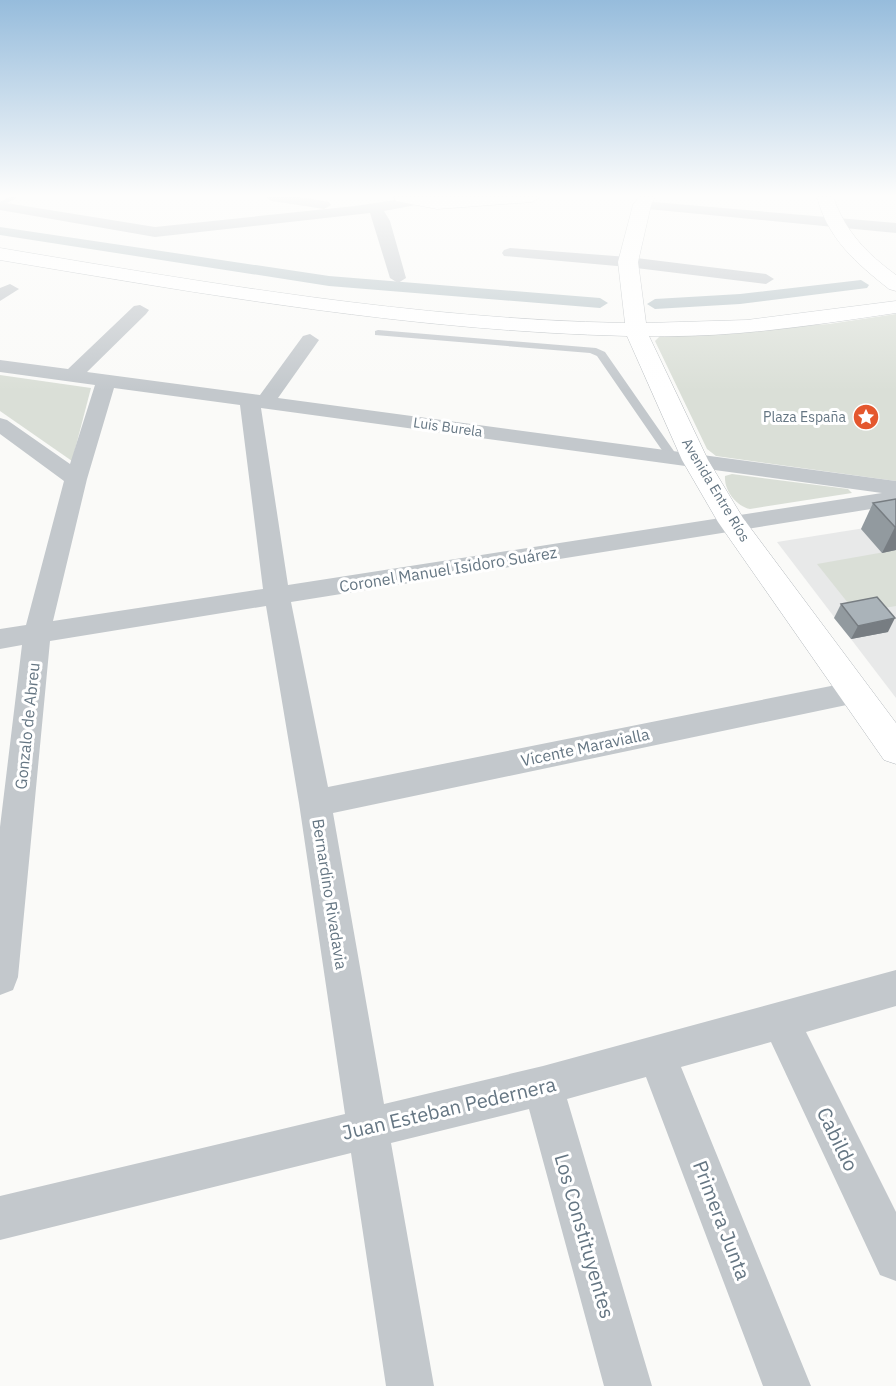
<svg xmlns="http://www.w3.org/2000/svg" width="896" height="1386" font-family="'IBM Plex Sans',sans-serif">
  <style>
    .built { fill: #e8e9e9 }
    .green { fill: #dadfd7 }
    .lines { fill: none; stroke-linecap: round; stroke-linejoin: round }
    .canal { fill: #bbc7cb; fill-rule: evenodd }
    .secondary-casing { stroke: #b3babf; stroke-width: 1 }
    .primary-casing { stroke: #b5babe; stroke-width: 1 }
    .lane { fill: #c3c8cc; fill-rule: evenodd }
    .street { fill: #c3c8cc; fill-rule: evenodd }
    .secondary { fill: #fff; fill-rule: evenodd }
    .primary { fill: #fff; fill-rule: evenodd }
    .wall { fill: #929a9f }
    .shaded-wall { fill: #777d82 }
    .building { fill: #aab3b9; stroke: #777d82; stroke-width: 1.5 }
    .labels { text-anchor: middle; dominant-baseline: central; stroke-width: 6; stroke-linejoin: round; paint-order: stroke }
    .far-poi-label { font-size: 14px; fill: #657683; stroke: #fff; text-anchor: end }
    .far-street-label { font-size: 14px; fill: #657683; stroke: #fff }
    .street-label { font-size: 16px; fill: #657683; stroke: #fff }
    .near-street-label { font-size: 20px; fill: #657683; stroke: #fff }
  </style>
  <rect width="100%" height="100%" fill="#fafaf8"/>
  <path class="built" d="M896,523V698L777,542Z"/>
  <g class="green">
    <path d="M896,314V481L716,456L707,449L655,341L660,336L829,324Z"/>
    <path d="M0,375L91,388L72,461L0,411Z"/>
    <path d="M732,474L848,489L852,493L750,509C736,506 724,490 725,476Z"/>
    <path d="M896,550V606L856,613L817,564Z"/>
  </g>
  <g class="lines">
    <g class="canal">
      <path d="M0,227L329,276L600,298L608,303L600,308L329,286L0,235Z"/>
      <path d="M861,280L869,285L867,288L740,304L655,309L647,304L655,299L740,294Z"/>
    </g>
    <defs>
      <path id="secondary" d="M394,197H540L532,202L437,209L396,201Z"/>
      <g id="primary">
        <path d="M639,197H655L651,205L638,262L646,323L747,320L896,301V313C814,325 732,338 649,336L708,460L743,518L896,723V764L884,760L718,522L682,460L627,336C416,331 208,295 0,260V248C207,283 415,319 625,323L618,262L633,205Z"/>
        <path d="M817,197H833C846,232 866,253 896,275V291L889,289C856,263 828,239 817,197Z"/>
      </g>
    </defs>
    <use href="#secondary" class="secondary-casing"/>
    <use href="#primary" class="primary-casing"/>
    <g class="lane">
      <path d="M9,197H18L0,207V202Z"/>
      <path d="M378,330L596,348L605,352L678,457L676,459H668L597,356L590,353L375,335V331Z"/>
    </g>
    <g class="street">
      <path d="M265,197H300L329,202L331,205L324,209L272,201Z"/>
      <path d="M415,197L421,198L423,201L421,204L384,211L390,221L406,278L398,283L390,278L370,213L155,237L0,210V202L155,227L355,206Z"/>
      <path d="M642,201L896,223V233L637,208L635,205Z"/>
      <path d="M510,248L628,257L766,274L774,279L766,284L628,267L504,256L502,253L504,250Z"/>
      <path d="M10,284L19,289L0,301V288Z"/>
      <path d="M140,305L149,310L146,314L87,372L260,395L303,336L310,334L319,340L278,398L896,481V505L291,602L328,787L856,681L866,684L870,692L866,700L856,703L333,813L384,1104L543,1066L896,970V1006L806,1032L896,1212V1281L880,1275L771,1042L681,1067L811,1386H763L646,1077L567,1099L652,1386H604L529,1109L391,1143L434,1386H386L351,1153L0,1240V1196L345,1114L299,803L266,606L50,641L18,977L13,990L0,995V827L22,645L0,649V629L26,625L64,481L0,434V418L7,420L70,464L95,385L0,372V360L68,369L134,306ZM114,388L240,405L263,589L53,621L87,479ZM261,408L882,493L288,585Z"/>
    </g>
    <use href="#secondary" class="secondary"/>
    <use href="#primary" class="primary"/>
  </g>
  <g class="wall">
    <path d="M896,499V550L882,553L861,529L873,503Z"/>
    <path d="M841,604L888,632L851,639L834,618Z"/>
  </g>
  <g class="shaded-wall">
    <path d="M895,527H896V550L882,553Z"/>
    <path d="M895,618L888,632L851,639L858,626Z"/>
  </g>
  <g class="building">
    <path d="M896,499V527H895L873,503Z"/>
    <path d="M877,597L895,618L858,626L841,604Z"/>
  </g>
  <linearGradient id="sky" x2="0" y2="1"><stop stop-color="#96bcdc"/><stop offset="0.5" stop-color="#fdfdfc"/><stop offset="1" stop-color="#fdfdfc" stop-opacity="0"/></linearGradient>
  <rect width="896" height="391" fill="url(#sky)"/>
  <defs>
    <symbol id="sight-disc" viewBox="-11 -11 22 22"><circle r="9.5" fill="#e4572e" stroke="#fff"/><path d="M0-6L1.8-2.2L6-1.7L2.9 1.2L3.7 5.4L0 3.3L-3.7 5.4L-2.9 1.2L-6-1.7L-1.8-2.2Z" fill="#fff"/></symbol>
  </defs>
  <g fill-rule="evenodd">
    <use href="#sight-disc" x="851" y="402" width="30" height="30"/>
  </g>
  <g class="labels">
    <g class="far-poi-label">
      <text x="846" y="417">Plaza España</text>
    </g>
    <g class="far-street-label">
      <text transform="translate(448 427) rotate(8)">Luis Burela</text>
      <text transform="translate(716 490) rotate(59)">Avenida Entre Ríos</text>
    </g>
    <g class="street-label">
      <text transform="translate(448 569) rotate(-9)">Coronel Manuel Isidoro Suárez</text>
      <text transform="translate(27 726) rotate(-84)">Gonzalo de Abreu</text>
      <text transform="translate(585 747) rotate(-12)">Vicente Maravialla</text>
      <text transform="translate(330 894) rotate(81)">Bernardino Rivadavia</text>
    </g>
    <g class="near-street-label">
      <text transform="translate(449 1108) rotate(-13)">Juan Esteban Pedernera</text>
      <text transform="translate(838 1139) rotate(64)">Cabildo</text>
      <text transform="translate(722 1220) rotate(69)">Primera Junta</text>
      <text transform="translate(585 1236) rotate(74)">Los Constituyentes</text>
    </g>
  </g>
</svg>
